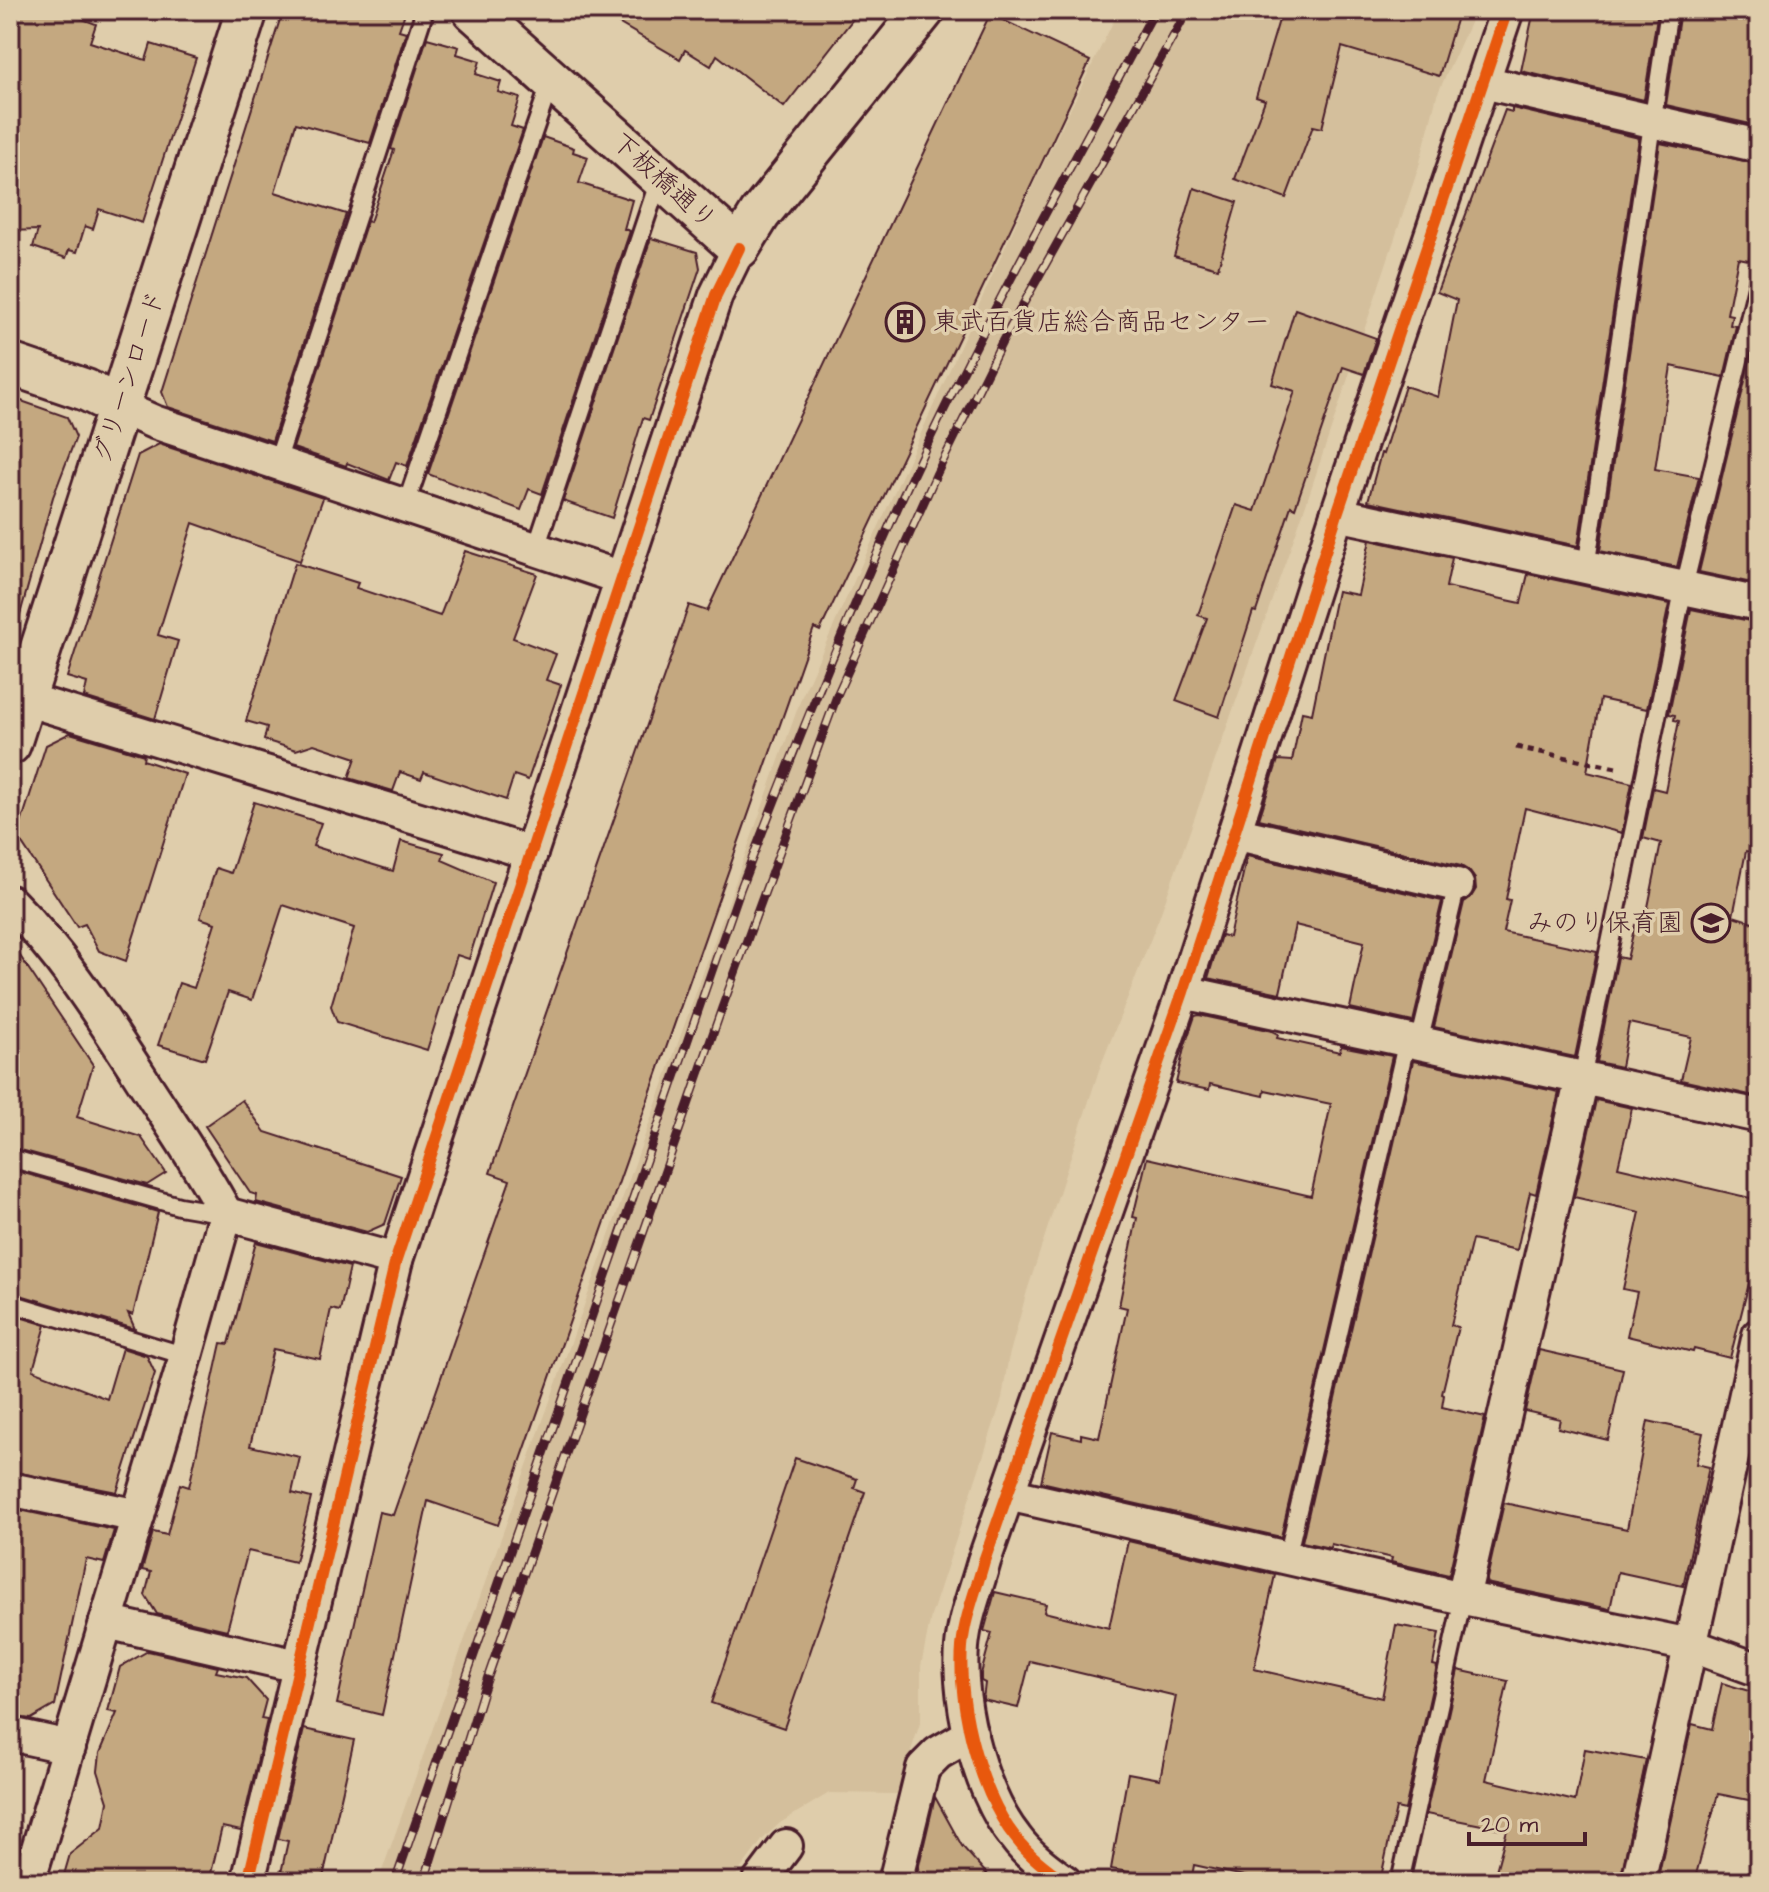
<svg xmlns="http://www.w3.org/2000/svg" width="1769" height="1892" font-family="'Architects Daughter','Klee One',sans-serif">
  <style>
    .built { fill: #d4bf9c }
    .building { fill: #c4a880; stroke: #4a1f2b; stroke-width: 2 }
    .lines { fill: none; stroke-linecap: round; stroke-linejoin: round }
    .service-casing { stroke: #4a1f2b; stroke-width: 22 }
    .minor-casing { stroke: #4a1f2b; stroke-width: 38 }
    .tertiary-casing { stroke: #4a1f2b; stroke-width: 46 }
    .path { stroke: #4a1f2b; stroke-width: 5; stroke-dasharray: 6 6; stroke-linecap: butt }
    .service { stroke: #dfcdab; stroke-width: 16 }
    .minor { stroke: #dfcdab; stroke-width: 32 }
    .tertiary { stroke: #dfcdab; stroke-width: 40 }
    .rail-casing { stroke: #4a1f2b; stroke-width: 9 }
    .rail { stroke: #dfcdab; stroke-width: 6; stroke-dasharray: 18; stroke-linecap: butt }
    .cycleway-casing { stroke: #dfcdab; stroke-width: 17 }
    .cycleway { stroke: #e8590c; stroke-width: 12 }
    .labels { text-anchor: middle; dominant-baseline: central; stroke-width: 7; stroke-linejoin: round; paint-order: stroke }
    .street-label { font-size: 26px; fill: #4a1f2b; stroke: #dfcdab }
    .poi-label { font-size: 26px; fill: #4a1f2b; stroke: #dfcdab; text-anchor: start }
  </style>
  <rect width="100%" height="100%" fill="#dfcdab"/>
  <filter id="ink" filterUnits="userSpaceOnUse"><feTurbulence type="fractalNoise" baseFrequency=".0125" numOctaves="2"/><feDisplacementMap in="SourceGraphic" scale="16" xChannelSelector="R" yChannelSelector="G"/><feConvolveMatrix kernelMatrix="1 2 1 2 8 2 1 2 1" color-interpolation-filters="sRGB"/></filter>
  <g filter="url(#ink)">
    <path class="built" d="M1119,10H1473L1470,23L1437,95L1419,166L1306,504L1159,918L1099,1070L1027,1291L1008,1360L1002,1399L931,1616L921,1666V1720L897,1794L829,1793L780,1823L763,1839L731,1882H378L802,696L1036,179Z"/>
    <g class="building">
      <path d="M10,10H79L77,17L96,24L90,42L146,60L151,44L196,58L142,223L99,209L93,229L85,226L77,252L69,250L66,258L33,247L38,230L10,231Z"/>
      <path d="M283,10H406L399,30L406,32L370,143L296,123L275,192L346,214L272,441L168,407L162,392Z"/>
      <path d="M596,10H860L784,107L717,55L711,66L685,50L680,59Z"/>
      <path d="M1282,10H1459L1439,76L1342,47L1322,128L1313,126L1286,198L1235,179L1265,100L1256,97Z"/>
      <path d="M1534,10H1658L1644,100L1521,71Z"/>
      <path d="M1680,10H1759V126L1666,105Z"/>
      <path d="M990,14L1090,61L820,631L814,628L498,1525L428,1501L382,1715L337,1704L379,1512L393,1515L510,1180L490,1173L689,605L707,611Z"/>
      <path d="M427,38L459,47L457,54L480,61L476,74L501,82L498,92L520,98L511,126L523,130L407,466L396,462L389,480L347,463L346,466L293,448L367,221L370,222L394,150L391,149Z"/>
      <path d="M1512,108L1639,138L1578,546L1368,501L1381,453L1383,454L1405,386L1438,397L1457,300L1437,292L1505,110L1512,112Z"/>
      <path d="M543,137L574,148L573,152L588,157L579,183L632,200L624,229L630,231L542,494L529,489L521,510L428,474Z"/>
      <path d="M1660,143L1759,164V208L1749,260L1738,258L1727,314L1732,315L1730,325L1736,326L1724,377L1671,366L1655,469L1699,477L1677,567L1600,551Z"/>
      <path d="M1194,188L1237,202L1218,268L1174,256Z"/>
      <path d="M651,238L697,252L700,268L649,420L643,418L612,518L563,501Z"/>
      <path d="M1295,309L1376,338L1364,374L1343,367L1295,508L1291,506L1256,612L1253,611L1219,717L1176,701L1207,618L1198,615L1236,505L1255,511L1295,391L1272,384Z"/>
      <path d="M1757,331L1759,576L1757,584L1699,572Z"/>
      <path d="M10,397L67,417L76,437L53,497L19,618L10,616Z"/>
      <path d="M159,444L323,498L300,561L193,523L158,635L178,641L155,719L84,697L87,683L67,677L138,455Z"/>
      <path d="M1370,540L1452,558L1446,587L1521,603L1528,574L1669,604L1647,709L1600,699L1587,772L1632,783L1622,833L1525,808L1506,899L1510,900L1503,932L1597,952L1575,1057L1434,1027L1464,902L1471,897L1476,889L1475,879L1469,871L1461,866L1259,819L1278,760L1292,761L1302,712L1312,714L1337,591L1358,595Z"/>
      <path d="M465,551L537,574L513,638L556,654L546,680L561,685L528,780L514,775L506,800L424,772L421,779L400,772L393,791L349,778L356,758L314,744L296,750L264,740L267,727L246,721L295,563L358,583L356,588L440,616Z"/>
      <path d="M1691,609L1750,621L1749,625L1759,627V793L1749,852L1746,851L1733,916L1759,924V1097L1681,1080L1691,1037L1629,1023L1621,1067L1597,1062L1618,957L1627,959L1635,925L1644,927L1661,843L1643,838L1653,788L1665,791L1679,721L1674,720L1675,715L1669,714Z"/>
      <path d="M70,733L144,755L143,760L185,774L126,961L99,951L85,924L77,927L17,836L46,745Z"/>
      <path d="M254,802L321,823L313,846L393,871L401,841L444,853L442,860L493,882L469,959L457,955L427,1050L337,1022L331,1006L354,928L283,905L252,1000L228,992L205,1059L158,1045L179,983L194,988L215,923L200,918L216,868L231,873Z"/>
      <path d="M1247,856L1442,901L1413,1022L1350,1008L1364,942L1295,925L1280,993L1208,978L1221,935L1229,937Z"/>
      <path d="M10,941L93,1065L77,1117L141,1137L166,1173L147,1185L10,1147Z"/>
      <path d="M1199,1015L1272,1031L1278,1034L1277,1038L1340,1052L1341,1046L1392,1056L1281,1537L1041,1482L1052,1432L1081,1439V1434L1099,1438L1127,1308L1119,1306L1137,1218L1133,1217L1147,1158L1311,1196L1331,1104L1265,1090L1264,1096L1210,1084L1209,1090L1176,1083L1184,1048L1195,1016Z"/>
      <path d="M1413,1061L1559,1092L1536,1194L1530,1192L1517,1250L1472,1240L1451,1325L1458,1327L1442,1394L1444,1395L1442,1407L1485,1417L1449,1575L1391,1562L1392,1558L1331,1544L1330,1548L1302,1542Z"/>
      <path d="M242,1100L265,1132L401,1176L385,1224L367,1232L256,1202L257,1195L250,1193L205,1126Z"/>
      <path d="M1596,1100L1632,1108L1618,1167L1759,1200V1244L1730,1358L1694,1349L1693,1352L1627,1336L1637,1292L1623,1289L1640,1212L1574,1197Z"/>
      <path d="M10,1169L158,1212L133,1315L128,1313L135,1329L10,1292Z"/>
      <path d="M256,1242L350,1267L340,1311L331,1309L320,1359L273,1349L250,1446L300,1457L292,1493L311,1498L295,1562L248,1551L227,1630L157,1614L145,1595L151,1572L142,1570L153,1532L167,1535L180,1484L189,1487L221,1343L229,1344Z"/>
      <path d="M10,1314L46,1325L33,1370L107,1399L122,1348L147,1356L155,1373L117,1492L10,1471Z"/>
      <path d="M1539,1350L1623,1369L1608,1440L1558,1428L1560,1419L1525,1411Z"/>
      <path d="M1648,1421L1703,1433L1696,1464L1709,1467L1683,1586L1618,1572L1610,1609L1486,1583L1504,1503L1627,1529Z"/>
      <path d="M795,1458L857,1479L854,1488L865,1492L784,1728L711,1703Z"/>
      <path d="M10,1508L114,1530L104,1563L86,1559L55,1705L31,1719L10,1716Z"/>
      <path d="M1128,1541L1275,1575L1254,1669L1382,1698L1396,1625L1439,1633L1433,1665L1437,1666L1405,1810L1396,1808L1380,1882H1271L1194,1865L1191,1882H1185L1111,1869L1128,1773L1160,1779L1176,1696L1030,1661L1018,1708L983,1700L985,1683L981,1681V1674L992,1633L984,1631L995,1592L1046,1604L1044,1612L1109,1628Z"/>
      <path d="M148,1651L218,1667L216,1672L246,1678L266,1700L261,1719L267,1720L241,1831L222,1827L209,1882H62L70,1854L103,1828L108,1802L98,1771L100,1753L117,1713L108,1711L120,1667Z"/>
      <path d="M1458,1670L1508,1681L1486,1780L1575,1801L1585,1749L1646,1760L1620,1882H1493L1507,1830L1426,1814Z"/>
      <path d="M1722,1683L1759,1694V1802L1718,1794L1694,1882H1657L1692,1724L1712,1729Z"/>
      <path d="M304,1729L354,1740L322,1882H279L288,1841L278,1839Z"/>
      <path d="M935,1797L962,1846L994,1882H915Z"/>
    </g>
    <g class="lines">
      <defs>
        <g id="service">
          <path d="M277,462L425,10"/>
          <path d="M405,507L551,81"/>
          <path d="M535,551L660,177"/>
          <path d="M1586,568L1669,10"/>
          <path d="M1419,1043L1457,885"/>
          <path d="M1582,1078L1684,587L1759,278"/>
          <path d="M10,1158L179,1206L226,1214"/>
          <path d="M10,1303L186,1356"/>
          <path d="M1287,1558L1407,1040"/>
          <path d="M1400,1882L1463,1598"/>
        </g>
        <g id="minor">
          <path d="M1483,82L1759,146"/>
          <path d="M120,407L154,422L622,578"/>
          <path d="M1337,514L1759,604"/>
          <path d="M25,699L531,853"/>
          <path d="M1234,833L1457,885"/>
          <path d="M10,902C61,953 99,1013 138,1073C168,1120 200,1165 226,1214L186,1356L28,1882"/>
          <path d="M1183,992L1759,1116"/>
          <path d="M226,1214L396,1260"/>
          <path d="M10,1489L138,1516"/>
          <path d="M1008,1494L1463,1598L1690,1645L1759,1670"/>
          <path d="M1463,1598L1582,1078"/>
          <path d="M106,1622L298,1666"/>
          <path d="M10,1734L69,1747"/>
          <path d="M248,1882L396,1260L716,295L739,248"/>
          <path d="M759,1882L786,1846"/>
          <path d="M895,1882L923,1768L938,1753L971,1734"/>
          <path d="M1065,1882C1047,1869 1028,1855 1015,1837C978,1791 953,1690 964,1632C968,1608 978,1584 984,1561L1183,992L1337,514L1507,10"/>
          <path d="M1638,1882L1759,1335"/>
        </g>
        <g id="tertiary">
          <path d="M473,10L739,248L760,214L924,10"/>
          <path d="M10,364L86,390L120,407"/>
          <path d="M10,744L247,10"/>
        </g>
      </defs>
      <use href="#service" class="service-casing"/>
      <use href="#minor" class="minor-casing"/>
      <use href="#tertiary" class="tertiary-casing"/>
      <path class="path" d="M1516,747L1621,769"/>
      <use href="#service" class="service"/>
      <use href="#minor" class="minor"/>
      <use href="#tertiary" class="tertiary"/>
      <defs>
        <g id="rail">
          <path d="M395,1882L740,890C794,749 850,609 914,472C988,315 1073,163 1155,10"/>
          <path d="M424,1882L483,1691L514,1602L722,1008L838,693L936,475L1002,342L1188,10"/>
        </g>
      </defs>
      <use href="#rail" class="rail-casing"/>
      <use href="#rail" class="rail"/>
      <defs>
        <g id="cycleway">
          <path d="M248,1882L396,1260L716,295L739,248"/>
          <path d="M1065,1882C1047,1869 1028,1855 1015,1837C978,1791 953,1690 964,1632C968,1608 978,1584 984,1561L1183,992L1337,514L1507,10"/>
        </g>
      </defs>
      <use href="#cycleway" class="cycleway-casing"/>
      <use href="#cycleway" class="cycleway"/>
    </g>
  </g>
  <defs>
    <symbol id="building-ring" viewBox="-11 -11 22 22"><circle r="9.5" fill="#dfcdab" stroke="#4a1f2b" stroke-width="1.5"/><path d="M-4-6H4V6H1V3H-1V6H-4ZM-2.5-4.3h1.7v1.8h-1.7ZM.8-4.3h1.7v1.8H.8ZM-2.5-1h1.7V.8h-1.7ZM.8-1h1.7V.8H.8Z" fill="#4a1f2b"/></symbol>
    <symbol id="school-ring" viewBox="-11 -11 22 22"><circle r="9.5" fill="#dfcdab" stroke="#4a1f2b" stroke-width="1.5"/><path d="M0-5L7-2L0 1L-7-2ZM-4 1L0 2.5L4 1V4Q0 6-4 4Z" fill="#4a1f2b"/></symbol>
  </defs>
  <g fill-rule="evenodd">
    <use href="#building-ring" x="883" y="300" width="44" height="44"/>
    <use href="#school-ring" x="1689" y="901" width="44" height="44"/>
  </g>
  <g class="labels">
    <g class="street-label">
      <text transform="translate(664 181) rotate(42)">下板橋通り</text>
      <text transform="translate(129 377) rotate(-72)">グリーンロード</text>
    </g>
    <g class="poi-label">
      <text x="933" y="322">東武百貨店総合商品センター</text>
      <text x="1683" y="923" text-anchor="end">みのり保育園</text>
    </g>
  </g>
  <rect width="1769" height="1892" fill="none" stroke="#dfcdab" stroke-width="40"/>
  <rect x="20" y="20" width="1729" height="1852" fill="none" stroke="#4a1f2b" stroke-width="3" filter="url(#ink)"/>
  <path d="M1469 1832v12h116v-12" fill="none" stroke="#4a1f2b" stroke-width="4"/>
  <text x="1481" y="1832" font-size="24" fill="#4a1f2b" stroke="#dfcdab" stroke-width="6" paint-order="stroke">20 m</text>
</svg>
